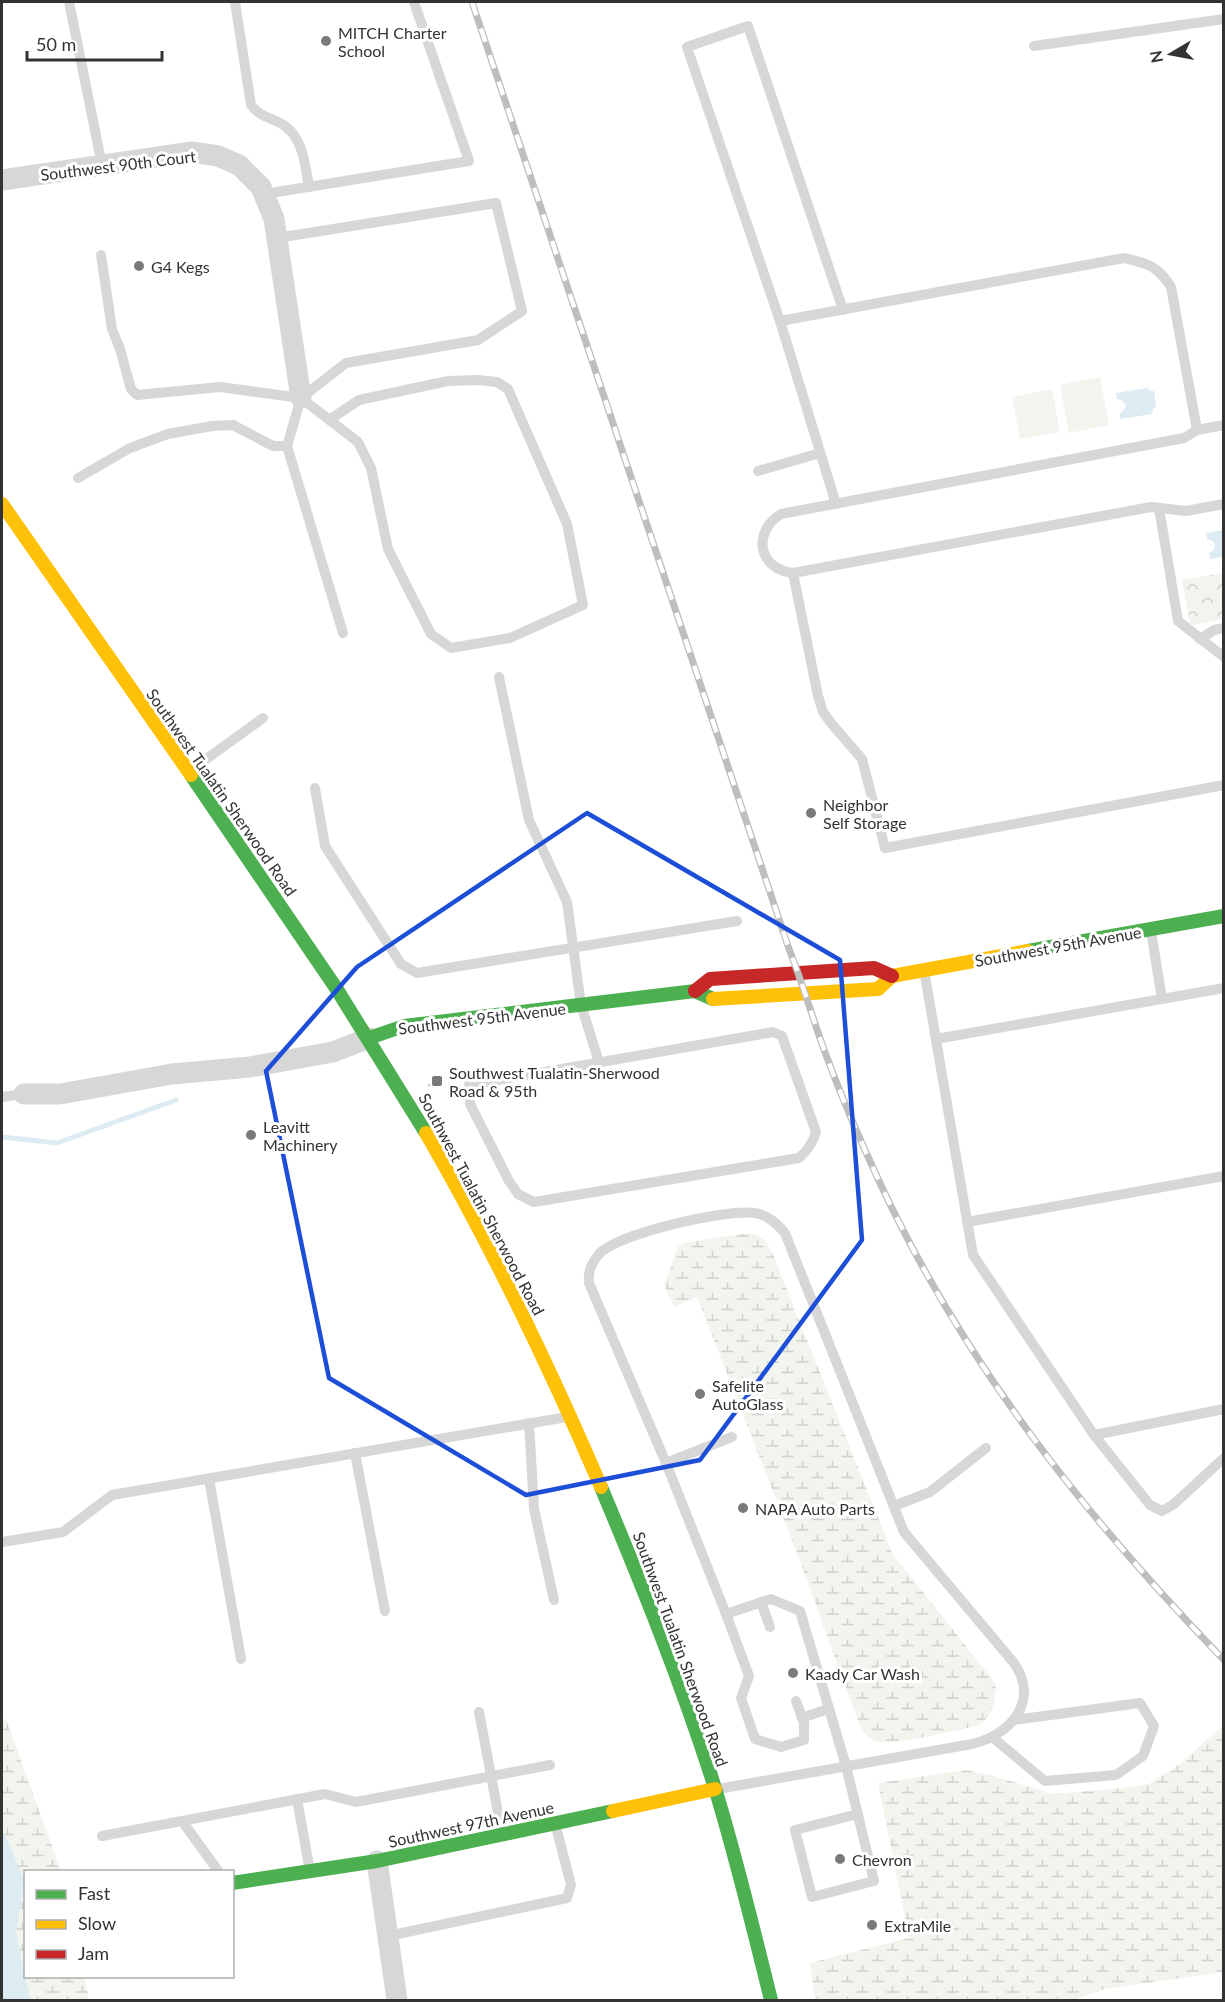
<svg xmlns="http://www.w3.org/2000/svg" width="1225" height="2002" font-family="Lato,sans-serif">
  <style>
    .wetland { fill: url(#wetland-marsh) }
    .park { fill: url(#park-crowns) }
    .pitch { fill: #f1f5ed }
    .water { fill: #ddebf3 }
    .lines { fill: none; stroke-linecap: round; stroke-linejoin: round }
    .stream { stroke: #ddebf3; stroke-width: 5 }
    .path { stroke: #d6d6d6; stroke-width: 3; stroke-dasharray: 3 3; stroke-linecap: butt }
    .lane { stroke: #d7d7d7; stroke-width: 10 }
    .street { stroke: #d7d7d7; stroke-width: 21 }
    .fast { stroke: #4caf50; stroke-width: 14 }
    .slow { stroke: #ffc107; stroke-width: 14 }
    .jam { stroke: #c62828; stroke-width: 14 }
    .rail-casing { stroke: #bebebe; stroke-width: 7 }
    .rail { stroke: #fff; stroke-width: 4.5; stroke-dasharray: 14; stroke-linecap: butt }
    .marked { fill: none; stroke: #1d4ed8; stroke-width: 4.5; stroke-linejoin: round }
    .poi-dot { fill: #7a7a7a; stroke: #fff; stroke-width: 2 }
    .labels { text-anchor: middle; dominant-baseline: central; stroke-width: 6; stroke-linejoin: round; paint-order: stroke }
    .poi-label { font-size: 16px; fill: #333; stroke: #fff; text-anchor: start }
    .street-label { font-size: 16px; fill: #333; stroke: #fff }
  </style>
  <defs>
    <pattern id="wetland-marsh" width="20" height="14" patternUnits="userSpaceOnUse" patternTransform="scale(1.5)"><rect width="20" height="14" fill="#f1f5ed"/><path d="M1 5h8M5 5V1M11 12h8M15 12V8" fill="none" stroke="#cfd2cc"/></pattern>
    <pattern id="park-crowns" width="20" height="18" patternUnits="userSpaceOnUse" patternTransform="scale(1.5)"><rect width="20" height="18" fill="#f1f5ed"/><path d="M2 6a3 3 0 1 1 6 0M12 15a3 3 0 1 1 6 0" fill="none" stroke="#cfd2cc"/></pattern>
  </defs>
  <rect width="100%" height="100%" fill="#fff"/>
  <g class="wetland">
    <path d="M747,1233C765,1235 766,1243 774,1257L892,1553L996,1684C994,1703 995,1716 976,1726C955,1730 890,1748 873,1740C867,1737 864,1731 860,1726L797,1553L697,1297L674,1307L664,1285L678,1247L683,1243Z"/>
    <path d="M6,1719L61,1871L26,1872V1976L85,1977L89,2000H2V1720Z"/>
    <path d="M1223,1725V1972L1105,1989L1073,2000H815L810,1963L909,1938L878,1783L965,1770L991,1775L1053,1794L1122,1788L1149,1784L1180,1764Z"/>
  </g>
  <path class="park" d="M1223,573V619L1193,625L1190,623L1182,580Z"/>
  <g class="pitch">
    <path d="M1100,377L1109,425L1069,433L1060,385Z"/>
    <path d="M1052,389L1060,432L1020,439L1012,397Z"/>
  </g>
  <g class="water">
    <path d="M1147,388L1150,391H1154L1156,407L1153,409L1152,414L1120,419V413L1123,411L1126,406L1123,401L1117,399L1116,393Z"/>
    <path d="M1223,530V557L1210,559L1209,553L1214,550L1215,545L1213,541L1207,539L1206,533Z"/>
    <path d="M2,1834H5L25,1882L16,1932L30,2000H2Z"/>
  </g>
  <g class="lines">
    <path class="stream" d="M2,1137L57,1143L176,1100"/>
    <path class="path" d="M428,1086L437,1081"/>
    <g class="lane">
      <path d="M69,2L102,165"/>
      <path d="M235,2L251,105C258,115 268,117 278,122C303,133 305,164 309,187"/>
      <path d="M1034,46L1224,19"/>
      <path d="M264,194L469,161L414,2"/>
      <path d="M101,255L112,329L120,349L131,389L137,395L220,387L301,398L358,442L371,468L388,549L431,634L451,648L510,638L583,605L567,524L508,389L497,382L478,380L448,381L359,400L329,420"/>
      <path d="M780,321L1124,258C1147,263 1158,266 1171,287L1197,430"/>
      <path d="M1224,425L1197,430L1184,438L781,514C752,532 758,569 793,573L1151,507L1186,511L1224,504"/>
      <path d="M287,446L343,633"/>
      <path d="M758,471L820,453"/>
      <path d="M78,478L130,448L168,434L212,426L233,425L273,446H287L301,398L346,363L478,340L522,311L496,203L277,238"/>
      <path d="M836,504L780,321L687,47L748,26L843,310"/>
      <path d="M1159,508L1178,621L1224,657"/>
      <path d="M793,573L818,696L823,712L831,723L862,759L885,848L1224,785"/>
      <path d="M1200,639L1214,630L1224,628"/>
      <path d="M499,677L529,820L567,902L581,1005L599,1062"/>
      <path d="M191,770L263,718"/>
      <path d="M315,788L325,846L401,964L417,973L737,921"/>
      <path d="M1151,931L1162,999"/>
      <path d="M924,970L973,1255L1094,1435L1224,1409"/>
      <path d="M773,1032L782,1036L816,1132C813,1143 808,1150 799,1158L534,1202L518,1194L509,1181L470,1104L469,1085Z"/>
      <path d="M936,1039L1224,988"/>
      <path d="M2,1097L24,1094"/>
      <path d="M967,1222L1224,1176"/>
      <path d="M529,1423L534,1509L554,1600"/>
      <path d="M1094,1435L1150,1505L1162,1511L1174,1504L1224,1458"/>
      <path d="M355,1453L385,1611"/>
      <path d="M666,1463L732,1437"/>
      <path d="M209,1479L241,1659"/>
      <path d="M894,1506L930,1492L986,1448"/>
      <path d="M2,1542L63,1532L112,1495L567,1417"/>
      <path d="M761,1602L770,1627"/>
      <path d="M726,1614L749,1676L741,1698L755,1739L781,1747L804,1740V1723L796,1701"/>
      <path d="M479,1712L502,1834"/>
      <path d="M802,1718L828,1709"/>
      <path d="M992,1737L1045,1781L1116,1775L1143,1756L1154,1726L1140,1703L1014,1720"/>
      <path d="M718,1789L972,1744C1011,1735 1040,1701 1014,1663L904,1532L785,1233C777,1224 768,1215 755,1213C726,1209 619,1233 599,1254C591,1264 588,1271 589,1283L666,1463L726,1614L771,1599L800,1611L846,1766L874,1881L812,1897L795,1830L858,1814"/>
      <path d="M297,1799L310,1871"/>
      <path d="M182,1821L219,1872"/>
      <path d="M102,1836L325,1794L356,1802L550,1765"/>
      <path d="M388,1936L567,1898L571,1885L555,1823"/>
    </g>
    <g class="street">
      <path d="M2,180L192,152L218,156L239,165L261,187L274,219L301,398"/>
      <path d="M24,1094H60L172,1074L250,1067L333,1052L369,1038"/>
      <path d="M377,1861L397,2000"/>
    </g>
    <g class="fast">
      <path d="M191,775L336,988L426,1133"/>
      <path d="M1028,951L1224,916"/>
      <path d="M369,1038L404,1026L695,991L713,999"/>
      <path d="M601,1487C642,1585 682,1684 714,1785C736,1856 753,1928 771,2000"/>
      <path d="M232,1883L377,1861L613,1811"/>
    </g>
    <g class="slow">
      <path d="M2,504L191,775"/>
      <path d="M713,999L878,989L892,976L1028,951"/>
      <path d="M426,1133C492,1247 549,1366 601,1487"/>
      <path d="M613,1811L715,1789"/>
    </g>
    <path class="jam" d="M695,991L710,979L874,968L892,976"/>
    <defs>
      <path id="rail" d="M472,2L789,949C803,984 813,1020 826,1055C842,1098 860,1140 879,1181C964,1364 1084,1515 1224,1660"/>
    </defs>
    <use href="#rail" class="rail-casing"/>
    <use href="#rail" class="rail"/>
  </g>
  <path class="marked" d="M587,813L840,960L862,1240L700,1460L526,1495L329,1378L266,1071L357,967Z"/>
  <g class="poi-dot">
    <circle cx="326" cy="41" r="6"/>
    <circle cx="139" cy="266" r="6"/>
    <circle cx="811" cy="813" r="6"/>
    <rect x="431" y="1075" width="12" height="12" rx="3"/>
    <circle cx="251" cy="1135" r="6"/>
    <circle cx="700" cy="1394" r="6"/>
    <circle cx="743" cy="1508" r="6"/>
    <circle cx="793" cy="1673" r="6"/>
    <circle cx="840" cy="1859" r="6"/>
    <circle cx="872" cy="1925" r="6"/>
  </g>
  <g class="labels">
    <g class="poi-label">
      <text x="338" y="32">MITCH Charter<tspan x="338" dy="18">School</tspan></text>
      <text x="151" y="266">G4 Kegs</text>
      <text x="823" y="804">Neighbor<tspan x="823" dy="18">Self Storage</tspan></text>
      <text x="449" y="1072">Southwest Tualatin-Sherwood<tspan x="449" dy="18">Road &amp; 95th</tspan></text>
      <text x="263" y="1126">Leavitt<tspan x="263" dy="18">Machinery</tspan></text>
      <text x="712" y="1385">Safelite<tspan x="712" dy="18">AutoGlass</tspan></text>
      <text x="755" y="1508">NAPA Auto Parts</text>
      <text x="805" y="1673">Kaady Car Wash</text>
      <text x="852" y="1859">Chevron</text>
      <text x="884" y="1925">ExtraMile</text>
    </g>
    <g class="street-label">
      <text transform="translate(118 165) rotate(-7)">Southwest 90th Court</text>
      <text transform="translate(222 792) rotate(55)">Southwest Tualatin Sherwood Road</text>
      <text transform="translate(1058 946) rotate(-10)">Southwest 95th Avenue</text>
      <text transform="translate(482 1018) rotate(-7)">Southwest 95th Avenue</text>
      <text transform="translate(482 1204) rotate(62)">Southwest Tualatin Sherwood Road</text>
      <text transform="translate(681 1649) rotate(70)">Southwest Tualatin Sherwood Road</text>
      <text transform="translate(471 1824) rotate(-12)">Southwest 97th Avenue</text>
    </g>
  </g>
  <rect width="1225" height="2002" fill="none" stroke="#333333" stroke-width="6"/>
  <rect x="24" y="1870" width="210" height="108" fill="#ffffff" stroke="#adadad" stroke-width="1.5"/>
  <rect x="36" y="1890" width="30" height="9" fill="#4caf50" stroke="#adadad" stroke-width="1.5"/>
  <text x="78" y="1900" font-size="18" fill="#333333">Fast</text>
  <rect x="36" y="1920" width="30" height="9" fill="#ffc107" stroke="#adadad" stroke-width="1.5"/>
  <text x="78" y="1930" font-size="18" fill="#333333">Slow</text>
  <rect x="36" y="1950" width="30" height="9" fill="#c62828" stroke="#adadad" stroke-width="1.5"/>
  <text x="78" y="1960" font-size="18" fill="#333333">Jam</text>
  <g transform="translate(1171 54) rotate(260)" stroke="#ffffff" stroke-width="4.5" paint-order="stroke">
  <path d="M0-4.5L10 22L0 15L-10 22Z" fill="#333333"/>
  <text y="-9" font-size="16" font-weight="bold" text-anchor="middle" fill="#333333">N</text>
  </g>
  <path d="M27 51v9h135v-9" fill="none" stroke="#333333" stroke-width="3"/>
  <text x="36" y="51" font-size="18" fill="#333333" stroke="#ffffff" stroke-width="4.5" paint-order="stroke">50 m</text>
</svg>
